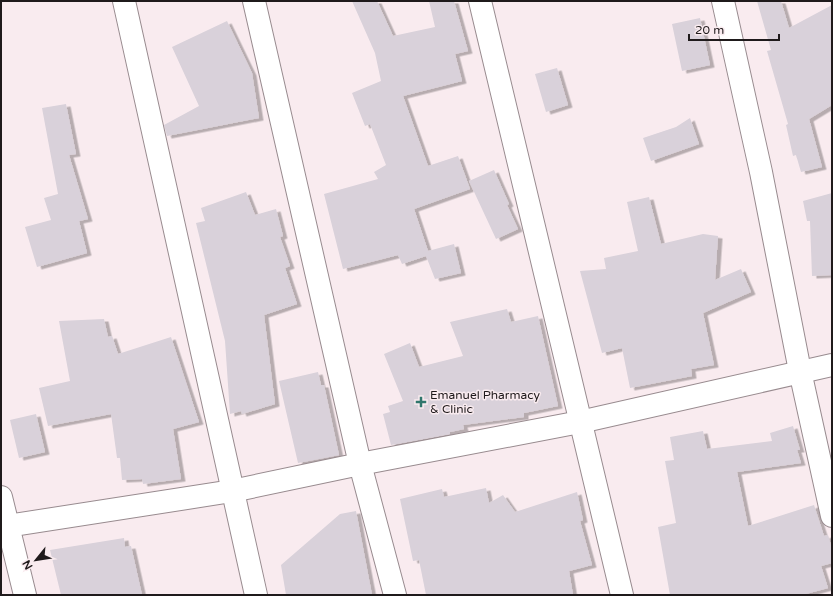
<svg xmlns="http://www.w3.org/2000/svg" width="833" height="596" font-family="'Varela Round',sans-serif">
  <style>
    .building { fill: #d9d1da; filter: url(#shadow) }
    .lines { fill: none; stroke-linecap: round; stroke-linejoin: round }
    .minor-casing { stroke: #988b8f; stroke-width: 24 }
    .minor { stroke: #fff; stroke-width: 22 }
    .poi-dot { fill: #2f766c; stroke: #f9ebef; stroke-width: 1.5 }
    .labels { text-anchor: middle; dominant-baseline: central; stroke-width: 3; stroke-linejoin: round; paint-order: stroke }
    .poi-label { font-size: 12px; fill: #1f1a1b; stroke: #f9ebef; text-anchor: start }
  </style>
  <defs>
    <filter id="shadow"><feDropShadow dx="4.5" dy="2.5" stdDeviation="0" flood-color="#0004"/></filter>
  </defs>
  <rect width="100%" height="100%" fill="#f9ebef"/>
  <g class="building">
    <path d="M352,1H377L393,36L435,27L429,1H454L468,51L455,54L462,81L403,96L428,166L458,156L470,189L414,209L428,251L454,244L461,273L435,279L426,256L402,264L398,255L343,269L324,194L378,179L374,172L386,165L370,124L365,126L352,93L381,81L375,53Z"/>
    <path d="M757,1H781L789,28L832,5V105L809,119L822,167L801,172L796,155L793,156L786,125L788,124L767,51L771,50Z"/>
    <path d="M700,18L710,65L682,71L672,24Z"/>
    <path d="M227,21L252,73L259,118L167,136L164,125L199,106L172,47Z"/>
    <path d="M557,68L568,105L546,112L535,74Z"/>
    <path d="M66,104L76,154L69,155L88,219L79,221L87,253L37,267L25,227L51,220L44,198L58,194L42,108Z"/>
    <path d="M690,118L699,144L651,161L643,138L676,127Z"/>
    <path d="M494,170L509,204L507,205L518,229L496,239L469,181Z"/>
    <path d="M246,192L255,215L276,209L283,236L280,237L290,266L285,268L297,304L264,315L275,404L242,414L241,411L230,414L225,341L196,223L205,221L201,208Z"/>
    <path d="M832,193V275L812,276L810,221H807L803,201Z"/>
    <path d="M649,197L661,244L703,234L718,236L715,280L741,269L751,292L703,313L714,365L691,369L692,376L630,388L622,348L602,353L580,271L606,269L604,258L638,251L627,202Z"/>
    <path d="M507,309L511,322L538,316L558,406L524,413V417L463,425L464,429L450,432V434L391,445L383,414L390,412L388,406L403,401L384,354L410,343L419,367L463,356L450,322Z"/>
    <path d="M104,319L108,337L112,336L118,354L171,337L199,422L173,429L181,479L143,484L142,479L122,480L120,458H117L111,414L48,426L39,388L70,381L59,321Z"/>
    <path d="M318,372L321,385H324L339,455L298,463L279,381Z"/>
    <path d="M36,414L45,452L19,458L10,420Z"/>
    <path d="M793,426L800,450H797L801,463L737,472L748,526L814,505L824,536L828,535L832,549V563L821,566L828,588L802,595H670L658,527L676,523L665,461L674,460L670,437L703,431L707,449L772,441L770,433Z"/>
    <path d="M486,488L489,503L503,495L515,512L577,492L583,520L580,521L592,565L569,571L573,595H426L419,560L413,561L400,499L442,489L444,497Z"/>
    <path d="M356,511L372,595H286L281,565L340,514Z"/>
    <path d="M124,538L125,547L131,546L142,595H61L50,550Z"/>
  </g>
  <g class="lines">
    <defs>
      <g id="minor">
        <path d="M124,1L256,595"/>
        <path d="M254,1L360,464L395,595"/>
        <path d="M480,1L622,595"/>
        <path d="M723,1L761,172L800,371L832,516"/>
        <path d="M1,497L25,595"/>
        <path d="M1,527L232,491L360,464L580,422L832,365"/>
      </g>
    </defs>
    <use href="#minor" class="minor-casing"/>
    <use href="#minor" class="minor"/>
  </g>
  <path class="poi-dot" d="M419 396h4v4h4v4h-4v4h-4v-4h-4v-4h4z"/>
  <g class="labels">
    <g class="poi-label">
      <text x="430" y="395">Emanuel Pharmacy<tspan x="430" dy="14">&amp; Clinic</tspan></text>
    </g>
  </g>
  <rect width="833" height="596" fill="none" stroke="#1f1a1b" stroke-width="4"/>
  <g transform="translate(36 560) rotate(240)" stroke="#f9ebef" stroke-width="3" paint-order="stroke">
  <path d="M0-3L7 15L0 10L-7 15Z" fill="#1f1a1b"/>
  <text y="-6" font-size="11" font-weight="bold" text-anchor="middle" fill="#1f1a1b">N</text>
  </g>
  <path d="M689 34v6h90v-6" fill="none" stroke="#1f1a1b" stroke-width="2"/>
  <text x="695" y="34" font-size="12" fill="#1f1a1b" stroke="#f9ebef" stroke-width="3" paint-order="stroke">20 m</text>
</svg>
